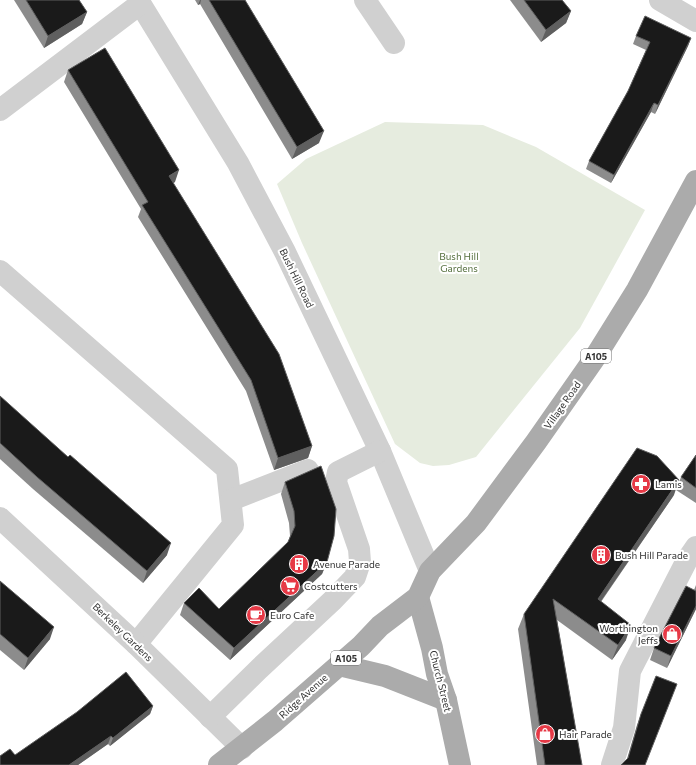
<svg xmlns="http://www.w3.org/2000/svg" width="696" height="765" font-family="Commissioner,sans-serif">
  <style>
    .green { fill: #e6ecdf }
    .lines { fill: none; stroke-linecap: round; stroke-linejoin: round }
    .minor { stroke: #d0d0d0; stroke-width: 22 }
    .major { stroke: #ababab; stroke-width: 22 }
    .wall { fill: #8c8c8c }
    .shaded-wall { fill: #5f5f5f }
    .building { fill: #1a1a1a; stroke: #5f5f5f }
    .labels { text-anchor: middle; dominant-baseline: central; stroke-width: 4; stroke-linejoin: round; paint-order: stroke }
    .shield { fill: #fff; stroke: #707070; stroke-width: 1 }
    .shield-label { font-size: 9px; font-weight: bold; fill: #333 }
    .park-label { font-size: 10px; fill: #56703f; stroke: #fff }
    .street-label { font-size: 10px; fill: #333; stroke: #fff }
    .poi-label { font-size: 10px; fill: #333; stroke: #fff; text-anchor: start }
  </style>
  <rect width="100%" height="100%" fill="#fff"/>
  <path class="green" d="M385,122L483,125L536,147L645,210L580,328L476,457L449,465L433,466L420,463L395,444L302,243L277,184L306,159Z"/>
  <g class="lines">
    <g class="minor">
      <path d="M138,0L238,163L285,252L380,451L430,571"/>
      <path d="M365,0L394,43"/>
      <path d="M660,0L696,21"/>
      <path d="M0,110L140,4"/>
      <path d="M0,271L227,469L233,525L136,644"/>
      <path d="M231,500L308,470"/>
      <path d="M0,518L136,644L242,748"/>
      <path d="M210,717L259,669L333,600L355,577L360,562L359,549L336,482L338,472L380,451"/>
      <path d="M612,765L624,728L630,671L687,560L696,547"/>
    </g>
    <g class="major">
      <path d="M418,597L432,648L437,674L446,700L460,765"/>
      <path d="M339,665L385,676L446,700"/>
      <path d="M219,765L275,721L361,646L380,626L418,597L430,571L476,523L536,442L594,359L637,290L696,181"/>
    </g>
  </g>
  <g class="wall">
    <path d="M14,0H79L87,12L82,24L44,48Z"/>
    <path d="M195,0H245L319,143L292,159L200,4L198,5Z"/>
    <path d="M510,0H562L571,11L566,23L541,42Z"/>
    <path d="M636,36L691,38L688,46L655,114L651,112L611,183L586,169L589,161L628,91L646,50L633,44Z"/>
    <path d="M68,70L175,182L173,183L312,446L308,458L274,470L246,391L138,217L141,209L64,82Z"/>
    <path d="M0,396L167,555L143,583L33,489L0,459Z"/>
    <path d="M696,455V503L676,490L681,477Z"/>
    <path d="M285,482L327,562L322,574L230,660L180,615L184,603L219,609L288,542L290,536L289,523L281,494Z"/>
    <path d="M674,495L601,602L626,640L612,660L557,620L582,765H537L518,629L524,614Z"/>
    <path d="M0,581L50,639L24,670L0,650Z"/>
    <path d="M696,585V609L667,668L650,660L654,648L694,590Z"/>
    <path d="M673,695L627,759L637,725L641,714Z"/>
    <path d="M153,706L150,714L110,746L108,744L78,765H0L15,755Z"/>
  </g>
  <g class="shaded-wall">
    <path d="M200,0H201L200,4L198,5Z"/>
    <path d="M571,11L566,23L541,42L546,30Z"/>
    <path d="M87,12L82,24L44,48L48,36Z"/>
    <path d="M691,38L688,46L655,114L658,105Z"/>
    <path d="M654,103L651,112L611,183L614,175Z"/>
    <path d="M324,131L319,143L292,159L297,147Z"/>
    <path d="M179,170L175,182L164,188L169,176Z"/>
    <path d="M312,446L308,458L274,470L278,458Z"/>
    <path d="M679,480L674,495L592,614L598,599Z"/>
    <path d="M171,543L167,555L143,583L147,571Z"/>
    <path d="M327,562L322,574L230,660L234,648Z"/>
    <path d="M696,606V609L667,668L671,656Z"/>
    <path d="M631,625L626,640L612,660L618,645Z"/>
    <path d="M54,627L50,639L24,670L28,658Z"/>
    <path d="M153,706L150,714L110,746L113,738Z"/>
    <path d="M111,736L108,744L78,765H69Z"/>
  </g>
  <g class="building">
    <path d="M26,0H79L87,12L48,36Z"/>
    <path d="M209,0H245L324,131L297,147Z"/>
    <path d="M524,0H562L571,11L546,30Z"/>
    <path d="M645,16L691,38L658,105L654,103L614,175L589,161L628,91L650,42L636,36Z"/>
    <path d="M105,48L179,170L169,176L279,354L312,446L278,458L251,380L142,205L148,202L68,70Z"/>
    <path d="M0,396L68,457L70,455L171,543L147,571L37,477L0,443Z"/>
    <path d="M637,448L657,456L679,480L598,599L631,625L618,645L553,599L582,765H545L524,614Z"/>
    <path d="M696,455V488L681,477Z"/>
    <path d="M321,466L336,509L334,536L327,562L234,648L184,603L199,588L219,609L288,542L295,526L294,511L285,482Z"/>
    <path d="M0,581L54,627L28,658L0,634Z"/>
    <path d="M686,586L696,591V606L671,656L654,648Z"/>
    <path d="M126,672L153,706L113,738L111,736L69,765H0V756L10,749L15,755L77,712Z"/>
    <path d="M656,676L677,684L645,765H621L628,758L641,714Z"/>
  </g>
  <defs>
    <symbol id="pharmacy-disc" viewBox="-11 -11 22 22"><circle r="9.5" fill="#e63946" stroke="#fff"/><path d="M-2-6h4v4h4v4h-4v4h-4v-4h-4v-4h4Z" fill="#fff"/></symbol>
    <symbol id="building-disc" viewBox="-11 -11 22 22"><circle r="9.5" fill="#e63946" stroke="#fff"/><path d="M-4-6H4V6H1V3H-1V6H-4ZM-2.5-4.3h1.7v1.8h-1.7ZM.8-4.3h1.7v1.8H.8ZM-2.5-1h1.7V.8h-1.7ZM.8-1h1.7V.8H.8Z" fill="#fff"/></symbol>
    <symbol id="supermarket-disc" viewBox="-11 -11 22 22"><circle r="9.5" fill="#e63946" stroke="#fff"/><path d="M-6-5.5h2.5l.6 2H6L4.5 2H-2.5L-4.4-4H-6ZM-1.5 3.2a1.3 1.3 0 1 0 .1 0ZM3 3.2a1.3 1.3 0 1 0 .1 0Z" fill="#fff"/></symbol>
    <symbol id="cafe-disc" viewBox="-11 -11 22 22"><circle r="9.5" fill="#e63946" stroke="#fff"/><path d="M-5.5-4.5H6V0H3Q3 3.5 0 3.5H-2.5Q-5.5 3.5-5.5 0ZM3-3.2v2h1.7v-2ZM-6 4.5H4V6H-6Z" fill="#fff"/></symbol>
    <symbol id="shop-disc" viewBox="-11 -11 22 22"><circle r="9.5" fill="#e63946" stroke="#fff"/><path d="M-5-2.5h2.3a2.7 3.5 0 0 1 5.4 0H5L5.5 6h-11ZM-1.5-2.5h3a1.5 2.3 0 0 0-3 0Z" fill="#fff"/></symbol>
  </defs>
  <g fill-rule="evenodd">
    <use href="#pharmacy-disc" x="630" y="473" width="22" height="22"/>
    <use href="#building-disc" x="590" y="544" width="22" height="22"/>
    <use href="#building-disc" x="288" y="553" width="22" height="22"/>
    <use href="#supermarket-disc" x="279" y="575" width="22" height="22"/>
    <use href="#cafe-disc" x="245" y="604" width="22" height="22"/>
    <use href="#shop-disc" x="661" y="623" width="22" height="22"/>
    <use href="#shop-disc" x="534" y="723" width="22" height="22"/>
  </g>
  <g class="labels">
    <g class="shield">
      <rect x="581" y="349" width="30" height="14" rx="3"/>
      <rect x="331" y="651" width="30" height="14" rx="3"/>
    </g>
    <g class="shield-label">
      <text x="596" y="356">A105</text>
      <text x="346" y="658">A105</text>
    </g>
    <g class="park-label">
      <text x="459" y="256">Bush Hill<tspan x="459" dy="12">Gardens</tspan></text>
    </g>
    <g class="street-label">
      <text transform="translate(297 278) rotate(64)">Bush Hill Road</text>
      <text transform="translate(562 405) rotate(-55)">Village Road</text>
      <text transform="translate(123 632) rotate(44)">Berkeley Gardens</text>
      <text transform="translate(441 681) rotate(76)">Church Street</text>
      <text transform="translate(303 696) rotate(-42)">Ridge Avenue</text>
    </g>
    <g class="poi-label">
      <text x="655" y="484">Lamis</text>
      <text x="615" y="555">Bush Hill Parade</text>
      <text x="313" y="564">Avenue Parade</text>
      <text x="304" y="586">Costcutters</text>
      <text x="270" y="615">Euro Cafe</text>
      <text x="658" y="628" text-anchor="end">Worthington<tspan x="658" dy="12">Jeffs</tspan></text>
      <text x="559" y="734">Hair Parade</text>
    </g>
  </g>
</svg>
